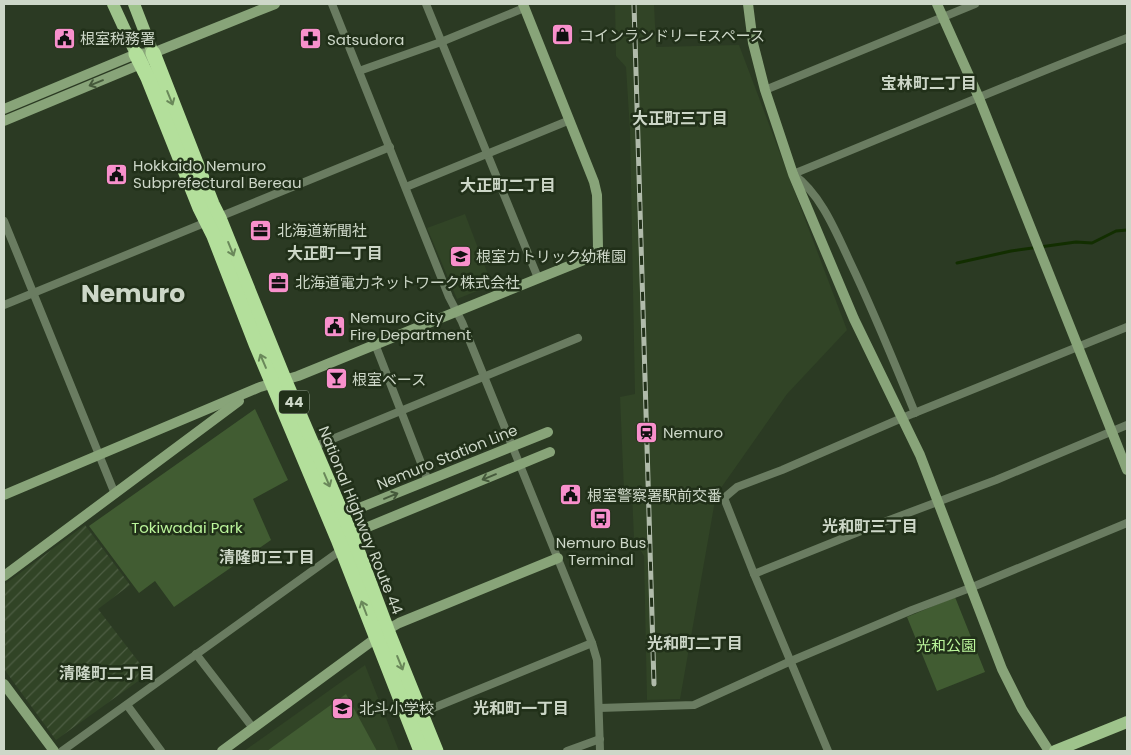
<svg xmlns="http://www.w3.org/2000/svg" width="1131" height="755" font-family="Poppins,'Noto Sans JP',sans-serif">
  <style>
    .built { fill: #314426 }
    .industrial { fill: url(#industrial-furrows) }
    .park { fill: #415c32 }
    .lines { fill: none; stroke-linecap: round; stroke-linejoin: round }
    .stream { stroke: #122e00; stroke-width: 3 }
    .street { stroke: #6a7c61; stroke-width: 8 }
    .secondary { stroke: #88a479; stroke-width: 10 }
    .primary { stroke: #9ec38b; stroke-width: 12 }
    .highway { stroke: #b3df9b; stroke-width: 15 }
    .rail-casing { stroke: #b0bbaa; stroke-width: 5 }
    .rail { stroke: #213019; stroke-width: 3; stroke-dasharray: 9; stroke-linecap: butt }
    .oneway { stroke: #45593b }
    .oneway2 { stroke: #6a885a }
    .labels { text-anchor: middle; dominant-baseline: central; stroke-width: 5; stroke-linejoin: round; paint-order: stroke }
    .shield { fill: #213019; stroke: #99a594; stroke-width: 1 }
    .shield-label { font-size: 14px; font-weight: bold; fill: #cdd7c8 }
    .poi-label { font-size: 15px; fill: #cdd7c8; stroke: #213019; text-anchor: start }
    .street-label { font-size: 15px; fill: #cdd7c8; stroke: #213019 }
    .park-label { font-size: 15px; fill: #bbf59b; stroke: #213019 }
    .neighbourhood-label { font-size: 16px; font-weight: bold; fill: #cdd7c8; stroke: #213019 }
    .town-label { font-size: 25px; font-weight: bold; fill: #cdd7c8; stroke: #213019 }
  </style>
  <defs>
    <pattern id="industrial-furrows" width="10" height="10" patternUnits="userSpaceOnUse" patternTransform="scale(1.25)"><rect width="10" height="10" fill="#314426"/><path d="M-1 1l2-2M0 10L10 0M9 11l2-2" fill="none" stroke="#4e5e44"/></pattern>
  </defs>
  <rect width="100%" height="100%" fill="#2b3a23"/>
  <g class="built">
    <path d="M615,4H654L656,47L739,45L847,330L787,394L716,495L680,699L647,700L644,556L634,539L632,492L624,491L620,397L635,394L630,131L626,67L616,56Z"/>
    <path d="M465,214L492,285L457,299L427,228Z"/>
    <path d="M365,665L399,751H244Z"/>
  </g>
  <path class="industrial" d="M85,525L130,585L98,609L148,674L56,740L4,669V585Z"/>
  <g class="park">
    <path d="M255,409L288,480L253,499L271,540L174,607L155,581L139,593L89,526Z"/>
    <path d="M955,597L985,672L937,691L907,617Z"/>
    <path d="M346,694L377,751H267Z"/>
  </g>
  <g class="lines">
    <path class="stream" d="M957,263L1011,251L1076,242L1092,243L1116,231L1127,230"/>
    <g class="street">
      <path d="M332,4L449,297L462,322L592,643L597,660L600,751"/>
      <path d="M426,4L538,278"/>
      <path d="M359,71L441,42L524,8"/>
      <path d="M765,90L975,4"/>
      <path d="M793,174C904,129 1015,81 1127,38"/>
      <path d="M793,174C821,194 836,232 850,262C874,312 894,362 915,413"/>
      <path d="M406,187L570,120"/>
      <path d="M4,221L115,494"/>
      <path d="M4,305L390,147"/>
      <path d="M375,344L428,481"/>
      <path d="M313,447L578,338"/>
      <path d="M754,574L876,525L996,480L1127,425"/>
      <path d="M196,654L253,728"/>
      <path d="M127,705L161,751"/>
      <path d="M599,708L694,705L791,661L912,610L970,588L1127,523"/>
      <path d="M421,713L592,643"/>
      <path d="M62,751L344,548"/>
      <path d="M567,751L600,739"/>
      <path d="M828,751L754,574L724,498L737,487L782,470L902,418L1127,327"/>
    </g>
    <g class="secondary">
      <path d="M748,4L753,43L765,90L793,174L854,319L920,455L1002,669L1022,709L1049,751"/>
      <path d="M937,4L979,98L1127,470"/>
      <path d="M4,109L136,54L153,53L275,4"/>
      <path d="M4,121L141,64L145,60"/>
      <path d="M4,495L260,387L298,376L591,257L598,248L597,195L594,182L523,4"/>
      <path d="M337,517L548,432"/>
      <path d="M346,536L550,452"/>
      <path d="M4,576L239,401"/>
      <path d="M4,684L54,751"/>
      <path d="M222,751L387,630L399,623L558,558"/>
    </g>
    <g class="primary">
      <path d="M113,4L136,54"/>
      <path d="M134,4L153,53"/>
      <path d="M1055,751L1127,722"/>
    </g>
    <g class="highway">
      <path d="M153,53L212,204L219,218L284,379L354,542L387,630L436,751"/>
      <path d="M136,54L148,78L200,208L214,236L256,344L338,539L421,751"/>
    </g>
    <defs>
      <path id="rail" d="M634,4L654,684"/>
    </defs>
    <use href="#rail" class="rail-casing"/>
    <use href="#rail" class="rail"/>
  </g>
  <defs><path id="oneway-shaft" d="M-6 0H5M1.5-3L5.5 0L1.5 3" fill="none" stroke-width="1.6" stroke-linecap="round" stroke-linejoin="round" transform="scale(1.25)"/></defs>
  <g class="oneway">
    <use href="#oneway-shaft" transform="translate(96 83) rotate(158)"/>
    <use href="#oneway-shaft" transform="translate(489 477) rotate(158)"/>
    <use href="#oneway-shaft" transform="translate(391 496) rotate(-22)"/>
  </g>
  <g class="oneway2">
    <use href="#oneway-shaft" transform="translate(170 98) rotate(68)"/>
    <use href="#oneway-shaft" transform="translate(231 249) rotate(68)"/>
    <use href="#oneway-shaft" transform="translate(263 361) rotate(-113)"/>
    <use href="#oneway-shaft" transform="translate(327 480) rotate(67)"/>
    <use href="#oneway-shaft" transform="translate(364 608) rotate(-111)"/>
    <use href="#oneway-shaft" transform="translate(400 663) rotate(68)"/>
  </g>
  <defs>
    <symbol id="shop-square" viewBox="-11 -11 22 22"><rect x="-9" y="-9" width="18" height="18" rx="4" fill="#f890cc" stroke="#213019"/><path d="M-5-2.5h2.3a2.7 3.5 0 0 1 5.4 0H5L5.5 6h-11ZM-1.5-2.5h3a1.5 2.3 0 0 0-3 0Z" fill="#111"/></symbol>
    <symbol id="civic-square" viewBox="-11 -11 22 22"><rect x="-9" y="-9" width="18" height="18" rx="4" fill="#f890cc" stroke="#213019"/><path d="M-.6-6.5H3V-4.5H.6V-3L4-1V1h2V6H-6V1h2V-1L-.6-3ZM-1.2 2.5V6h2.4V2.5Z" fill="#111"/></symbol>
    <symbol id="pharmacy-square" viewBox="-11 -11 22 22"><rect x="-9" y="-9" width="18" height="18" rx="4" fill="#f890cc" stroke="#213019"/><path d="M-2-6h4v4h4v4h-4v4h-4v-4h-4v-4h4Z" fill="#111"/></symbol>
    <symbol id="office-square" viewBox="-11 -11 22 22"><rect x="-9" y="-9" width="18" height="18" rx="4" fill="#f890cc" stroke="#213019"/><path d="M-6-3h4V-5.5h4V-3h4V5H-6ZM-1-4.5V-3h2v-1.5ZM-6 0V1H6V0Z" fill="#111"/></symbol>
    <symbol id="school-square" viewBox="-11 -11 22 22"><rect x="-9" y="-9" width="18" height="18" rx="4" fill="#f890cc" stroke="#213019"/><path d="M0-5L7-2L0 1L-7-2ZM-4 1L0 2.5L4 1V4Q0 6-4 4Z" fill="#111"/></symbol>
    <symbol id="bar-square" viewBox="-11 -11 22 22"><rect x="-9" y="-9" width="18" height="18" rx="4" fill="#f890cc" stroke="#213019"/><path d="M-6-5H6L.8 .8V4.5H3.5V6h-7V4.5H-.8V.8Z" fill="#111"/></symbol>
    <symbol id="station-square" viewBox="-11 -11 22 22"><rect x="-9" y="-9" width="18" height="18" rx="4" fill="#f890cc" stroke="#213019"/><path d="M-3-6H3Q5-6 5-4V2Q5 4 3 4L4.5 6H3L1.5 4h-3L-3 6H-4.5L-3 4Q-5 4-5 2V-4Q-5-6-3-6ZM-3.5-4v3h7v-3ZM-3.5 1v1.5H-2V1ZM2 1v1.5H3.5V1Z" fill="#111"/></symbol>
    <symbol id="bus-square" viewBox="-11 -11 22 22"><rect x="-9" y="-9" width="18" height="18" rx="4" fill="#f890cc" stroke="#213019"/><path d="M-5-6H5V4H4V6H2V4H-2V6H-4V4H-5ZM-3.5-4V0h7V-4ZM-3.5 1.2v1.5H-2V1.2ZM2 1.2v1.5H3.5V1.2Z" fill="#111"/></symbol>
  </defs>
  <g fill-rule="evenodd">
    <use href="#shop-square" x="550" y="22" width="25" height="25"/>
    <use href="#civic-square" x="52" y="26" width="25" height="25"/>
    <use href="#pharmacy-square" x="298" y="26" width="25" height="25"/>
    <use href="#civic-square" x="104" y="162" width="25" height="25"/>
    <use href="#office-square" x="248" y="218" width="25" height="25"/>
    <use href="#school-square" x="448" y="244" width="25" height="25"/>
    <use href="#office-square" x="266" y="270" width="25" height="25"/>
    <use href="#civic-square" x="322" y="314" width="25" height="25"/>
    <use href="#bar-square" x="324" y="366" width="25" height="25"/>
    <use href="#station-square" x="634" y="420" width="25" height="25"/>
    <use href="#civic-square" x="558" y="482" width="25" height="25"/>
    <use href="#bus-square" x="588" y="506" width="25" height="25"/>
    <use href="#school-square" x="330" y="696" width="25" height="25"/>
  </g>
  <g class="labels">
    <rect class="shield" x="279" y="390.5" width="30" height="23" rx="4"/>
    <g class="shield-label">
      <text x="294" y="402">44</text>
    </g>
    <g class="poi-label">
      <text x="579" y="35">コインランドリーEスペース</text>
      <text x="80" y="38">根室税務署</text>
      <text x="327" y="39">Satsudora</text>
      <text x="133" y="165">Hokkaido Nemuro<tspan x="133" dy="17">Subprefectural Bereau</tspan></text>
      <text x="277" y="230">北海道新聞社</text>
      <text x="476" y="256">根室カトリック幼稚園</text>
      <text x="295" y="282">北海道電力ネットワーク株式会社</text>
      <text x="350" y="317">Nemuro City<tspan x="350" dy="17">Fire Department</tspan></text>
      <text x="352" y="379">根室ベース</text>
      <text x="663" y="432">Nemuro</text>
      <text x="587" y="495">根室警察署駅前交番</text>
      <text x="601" y="542" text-anchor="middle">Nemuro Bus<tspan x="601" dy="17">Terminal</tspan></text>
      <text x="359" y="708">北斗小学校</text>
    </g>
    <g class="street-label">
      <text transform="translate(447 457) rotate(-22)">Nemuro Station Line</text>
      <text transform="translate(361 520) rotate(68)">National Highway Route 44</text>
    </g>
    <g class="park-label">
      <text x="187" y="527">Tokiwadai Park</text>
      <text x="946" y="645">光和公園</text>
    </g>
    <g class="neighbourhood-label">
      <text x="929" y="83">宝林町二丁目</text>
      <text x="680" y="118">大正町三丁目</text>
      <text x="508" y="185">大正町二丁目</text>
      <text x="335" y="253">大正町一丁目</text>
      <text x="870" y="526">光和町三丁目</text>
      <text x="267" y="557">清隆町三丁目</text>
      <text x="695" y="643">光和町二丁目</text>
      <text x="107" y="673">清隆町二丁目</text>
      <text x="521" y="708">光和町一丁目</text>
    </g>
    <g class="town-label">
      <text x="133" y="293">Nemuro</text>
    </g>
  </g>
  <rect width="1131" height="755" fill="none" stroke="#cdd7c8" stroke-width="10"/>
</svg>
